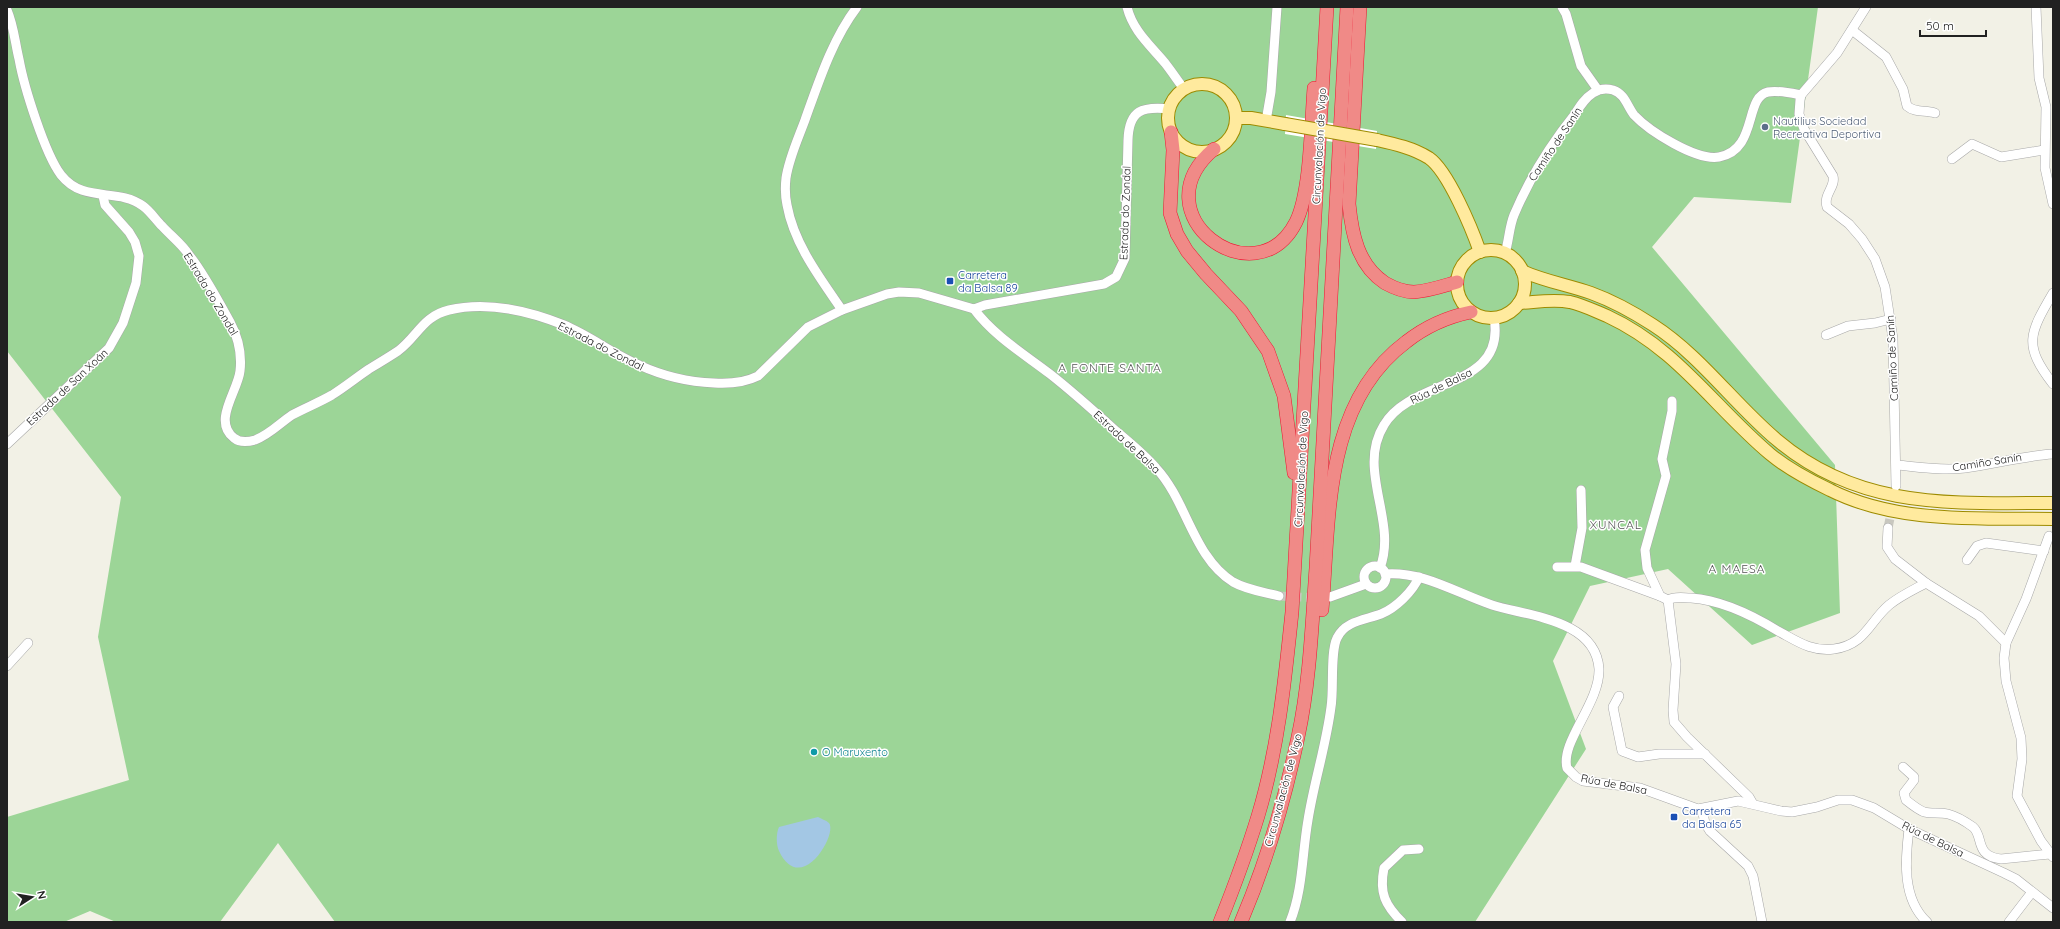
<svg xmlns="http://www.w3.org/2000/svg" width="2060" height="929" font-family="Quicksand,sans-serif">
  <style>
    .forest { fill: #9cd597 }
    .water { fill: #a3c7e4 }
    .pier { fill: #fff }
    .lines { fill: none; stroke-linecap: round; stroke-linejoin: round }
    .minor-tunnel { stroke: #c8c7bf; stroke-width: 9; stroke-dasharray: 9 4.5; stroke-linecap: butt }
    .minor-casing { stroke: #a8a8a8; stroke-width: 10 }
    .major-casing { stroke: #9d8b00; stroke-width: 14 }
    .highway-casing { stroke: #ee1632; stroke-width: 14 }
    .minor { stroke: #fff; stroke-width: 9 }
    .major { stroke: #ffea9e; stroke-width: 12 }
    .highway { stroke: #f08a87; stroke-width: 13 }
    .major-bridge-casing { stroke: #9d8b00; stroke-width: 14; stroke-linecap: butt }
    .major-bridge { stroke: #ffea9e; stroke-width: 12 }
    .service-dot { fill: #5c6f8a; stroke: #fff; stroke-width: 1.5 }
    .transit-dot { fill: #1a4fb4; stroke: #fff; stroke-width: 1.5 }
    .culture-dot { fill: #0f9aa8; stroke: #fff; stroke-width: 1.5 }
    .labels { text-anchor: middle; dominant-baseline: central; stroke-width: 3; stroke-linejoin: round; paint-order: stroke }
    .service-label { font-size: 11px; fill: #4e5e75; stroke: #fff; text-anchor: start }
    .street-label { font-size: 11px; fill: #212121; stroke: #fff }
    .transit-label { font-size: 11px; fill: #164399; stroke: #fff; text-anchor: start }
    .culture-label { font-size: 11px; fill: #0d838f; stroke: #fff; text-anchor: start }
    .neighbourhood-label { font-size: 12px; letter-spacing: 1px; fill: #545454; stroke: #fff }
  </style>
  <rect width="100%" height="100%" fill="#f2f1e6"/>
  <path class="forest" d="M7,7H1818L1791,203L1694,197L1652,247L1835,465L1840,613L1752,645L1668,569L1590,586L1553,661L1586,749L1475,922H335L278,843L220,922H116L90,911L64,922H7V817L129,780L98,637L121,497L7,351Z"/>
  <path class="water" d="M818,817C821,819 826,820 829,823C838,834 801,897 779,851C776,845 776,833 779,827Z"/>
  <path class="pier" d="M1286,115L1377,131L1376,149L1285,134Z"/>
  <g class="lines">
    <g class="minor-tunnel">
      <path d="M1888,528L1896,489"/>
      <path d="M1279,596L1319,598"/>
    </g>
    <defs>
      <g id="minor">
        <path d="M1127,7C1133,31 1150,45 1165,63C1172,72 1178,81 1184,89"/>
        <path d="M1562,7L1566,14L1581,66L1598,90"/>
        <path d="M1866,7L1837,53L1801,95L1800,100L1799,114L1804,129L1833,176C1836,187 1823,194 1827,207L1849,224L1862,239L1875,259L1885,287L1893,339L1896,486"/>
        <path d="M2036,7L2039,78L2046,107L2045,168L2053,204"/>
        <path d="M7,10C14,26 15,43 19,59C24,87 45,154 61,175C84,204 117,187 143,206C150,211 156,220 162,226C171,236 182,244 189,255C203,272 219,302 230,322C238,337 242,354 240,371C238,391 212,421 234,438C240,443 248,442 255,440C269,435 280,423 292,415C305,408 320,402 332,395C345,387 357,377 369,369C379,363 389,357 398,351C417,337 423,316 449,310C487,301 529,311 564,325C590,336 613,354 639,365C663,376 687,382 714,383C730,384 744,383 758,376L808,327L842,310L887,294L899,292L919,293L974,309L985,305L1104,284L1116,277L1125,258L1128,140C1129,110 1142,106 1170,109"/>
        <path d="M1852,30L1886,57L1903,89L1907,106C1915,113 1925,110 1935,113"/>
        <path d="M1266,121L1271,92L1277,7"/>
        <path d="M1952,159L1972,144L2001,157L2044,150"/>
        <path d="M1505,253C1509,241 1509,227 1514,215C1529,179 1551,144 1575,114C1580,106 1585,98 1593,93C1599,89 1606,88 1613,90C1625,94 1627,106 1634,115C1649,131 1696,161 1719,157C1758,150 1744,97 1768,92C1778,90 1791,93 1801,95"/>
        <path d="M2053,293C2029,334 2023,345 2053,384"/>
        <path d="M974,309C994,336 1024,354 1050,374C1073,392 1094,411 1116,431C1130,443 1144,454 1156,468C1187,501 1193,557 1233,582C1247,590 1264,592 1279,596"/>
        <path d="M842,310C820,278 794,244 787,205C785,196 785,187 786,178C789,158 798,139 805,120C819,81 832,40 857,7"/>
        <path d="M1826,335L1848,326L1875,323L1891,319"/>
        <path d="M7,444L109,348L123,323L136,283L139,256L135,242L129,232L105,205L103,196"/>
        <path d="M1897,465C1919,467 1942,471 1965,468C1994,464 2023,456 2053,454"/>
        <path d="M1888,528L1887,547L1895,559L1926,583L1979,616L2006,643"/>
        <path d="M2049,536L2026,599L2006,643L2004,658L2006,681L2021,738L2022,759L2017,796L2041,841L2053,857"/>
        <path d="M1967,560L1977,546L1986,543L2044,551"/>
        <path d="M1575,566L1582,528L1581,490"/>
        <circle cx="1375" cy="577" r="11"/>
        <path d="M1557,567H1581L1660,596"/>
        <path d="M1380,568C1398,521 1356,470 1384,425C1412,377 1507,390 1494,318"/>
        <path d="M1385,574C1423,571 1456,593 1492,605C1526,616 1596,619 1599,669C1600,703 1560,742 1567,768L1576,777L1583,781L1640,788L1698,809L1738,801L1781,811L1792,812L1817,807L1838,800H1852L1874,808L1909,829L2004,873L2016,879L2053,908"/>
        <path d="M1330,597L1366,584"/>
        <path d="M1668,600C1675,596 1683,598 1691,598C1722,600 1752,615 1778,631C1797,641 1811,652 1834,649C1865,645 1869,622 1889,605C1900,596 1913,590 1926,583"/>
        <path d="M1668,600L1676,664L1673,710L1674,722L1687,737L1749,797L1753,804"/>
        <path d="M1668,600L1660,596L1647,568L1645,550L1666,476L1662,459L1672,411V401"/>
        <path d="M7,666L28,643"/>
        <path d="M1619,696L1613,707L1622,751L1638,757L1659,754H1705"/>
        <path d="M1903,767L1914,777V780L1904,793L1906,800C1911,804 1917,809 1924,812C1931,814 1940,812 1948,814C1956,816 1966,822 1973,827C1984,836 1974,856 2001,859L2050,854"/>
        <path d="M1702,809L1705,823L1710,831L1748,866L1753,876L1762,922"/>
        <path d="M1909,829C1905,860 1902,899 1927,922"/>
        <path d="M1290,922C1303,890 1302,854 1308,820C1314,782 1326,746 1331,707C1334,690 1330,652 1337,638C1345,621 1365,620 1381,614C1396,608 1413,591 1419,577"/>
        <path d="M1402,922C1385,905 1379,893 1384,868L1403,850L1419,849"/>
        <path d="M2009,922L2032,892"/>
      </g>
      <g id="major">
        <circle cx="1202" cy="118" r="34"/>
        <path d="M1236,118H1251L1285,124"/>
        <path d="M1377,140C1395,144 1413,148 1429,158C1448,171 1472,229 1480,252"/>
        <circle cx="1491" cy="284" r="34"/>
        <path d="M1522,271C1544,281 1568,285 1591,293C1613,301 1633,312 1653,325C1701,356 1734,404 1777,440C1860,510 1952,503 2053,503"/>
        <path d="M1519,303C1537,302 1553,299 1570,302C1583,305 1595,311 1607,316C1678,349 1713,406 1770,454C1788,469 1809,480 1830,490C1897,524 1980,518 2053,519"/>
      </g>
      <g id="highway">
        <path d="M1360,7L1349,204C1352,235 1358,265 1385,283C1394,288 1404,292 1414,292C1429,291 1443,286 1457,282"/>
        <path d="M1171,132L1173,150L1170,213L1177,234L1187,251L1206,274L1241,311L1268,351L1284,396L1294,473"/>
        <path d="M1214,149C1137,214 1256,301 1296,222C1311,191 1311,124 1314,88"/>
        <path d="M1322,610C1330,517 1323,404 1406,342C1425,327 1447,317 1471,312"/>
        <path d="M1220,922C1234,887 1247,852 1258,816C1278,750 1285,680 1292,612L1327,7"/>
        <path d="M1241,922C1266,863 1285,799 1298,737C1310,681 1312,624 1316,568L1347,7"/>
      </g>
    </defs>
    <use href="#minor" class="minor-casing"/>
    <use href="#major" class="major-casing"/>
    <use href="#highway" class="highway-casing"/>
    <use href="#minor" class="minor"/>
    <use href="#major" class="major"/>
    <use href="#highway" class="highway"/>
    <defs>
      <path id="major-bridge" d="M1285,124L1377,140"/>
    </defs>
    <use href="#major-bridge" class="major-bridge-casing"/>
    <use href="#major-bridge" class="major-bridge"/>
  </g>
  <circle class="service-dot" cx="1765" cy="127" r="4"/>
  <g class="transit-dot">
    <rect x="946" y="277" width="8" height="8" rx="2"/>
    <rect x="1670" y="813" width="8" height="8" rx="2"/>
  </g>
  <circle class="culture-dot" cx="814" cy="752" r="4"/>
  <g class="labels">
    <g class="service-label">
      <text x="1773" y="121">Nautilius Sociedad<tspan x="1773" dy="13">Recreativa Deportiva</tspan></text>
    </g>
    <g class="street-label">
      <text transform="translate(1555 144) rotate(-56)">Camiño de Sanín</text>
      <text transform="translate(1319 146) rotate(-87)">Circunvalación de Vigo</text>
      <text transform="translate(1125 213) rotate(-88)">Estrada do Zondal</text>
      <text transform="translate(211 294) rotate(59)">Estrada do Zondal</text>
      <text transform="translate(601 346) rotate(27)">Estrada do Zondal</text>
      <text transform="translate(1892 358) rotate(-93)">Camiño de Sanín</text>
      <text transform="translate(1441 386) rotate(-26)">Rúa de Balsa</text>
      <text transform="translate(67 387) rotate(-43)">Estrada de San Xoán</text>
      <text transform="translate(1127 442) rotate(43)">Estrada de Balsa</text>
      <text transform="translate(1987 462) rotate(-9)">Camiño Sanín</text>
      <text transform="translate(1301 469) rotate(-87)">Circunvalación de Vigo</text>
      <text transform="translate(1614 784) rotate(11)">Rúa de Balsa</text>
      <text transform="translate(1283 790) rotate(-75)">Circunvalación de Vigo</text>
      <text transform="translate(1933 839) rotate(26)">Rúa de Balsa</text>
    </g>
    <g class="transit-label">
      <text x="958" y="275">Carretera<tspan x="958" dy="13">da Balsa 89</tspan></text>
      <text x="1682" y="811">Carretera<tspan x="1682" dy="13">da Balsa 65</tspan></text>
    </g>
    <g class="culture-label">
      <text x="822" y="752">O Maruxento</text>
    </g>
    <g class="neighbourhood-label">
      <text x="1110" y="367">A FONTE SANTA</text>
      <text x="1616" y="524">XUNCAL</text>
      <text x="1737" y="568">A MAESA</text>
    </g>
  </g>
  <rect width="2060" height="929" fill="none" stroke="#212121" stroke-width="16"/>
  <g transform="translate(32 897) rotate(78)" stroke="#ffffff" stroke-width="3" paint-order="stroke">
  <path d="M0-3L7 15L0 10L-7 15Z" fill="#212121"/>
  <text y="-6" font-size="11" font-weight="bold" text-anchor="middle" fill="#212121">N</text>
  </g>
  <path d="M1920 30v6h66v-6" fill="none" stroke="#212121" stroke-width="2"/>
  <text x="1926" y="30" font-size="12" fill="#212121" stroke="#ffffff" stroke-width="3" paint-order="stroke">50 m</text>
</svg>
